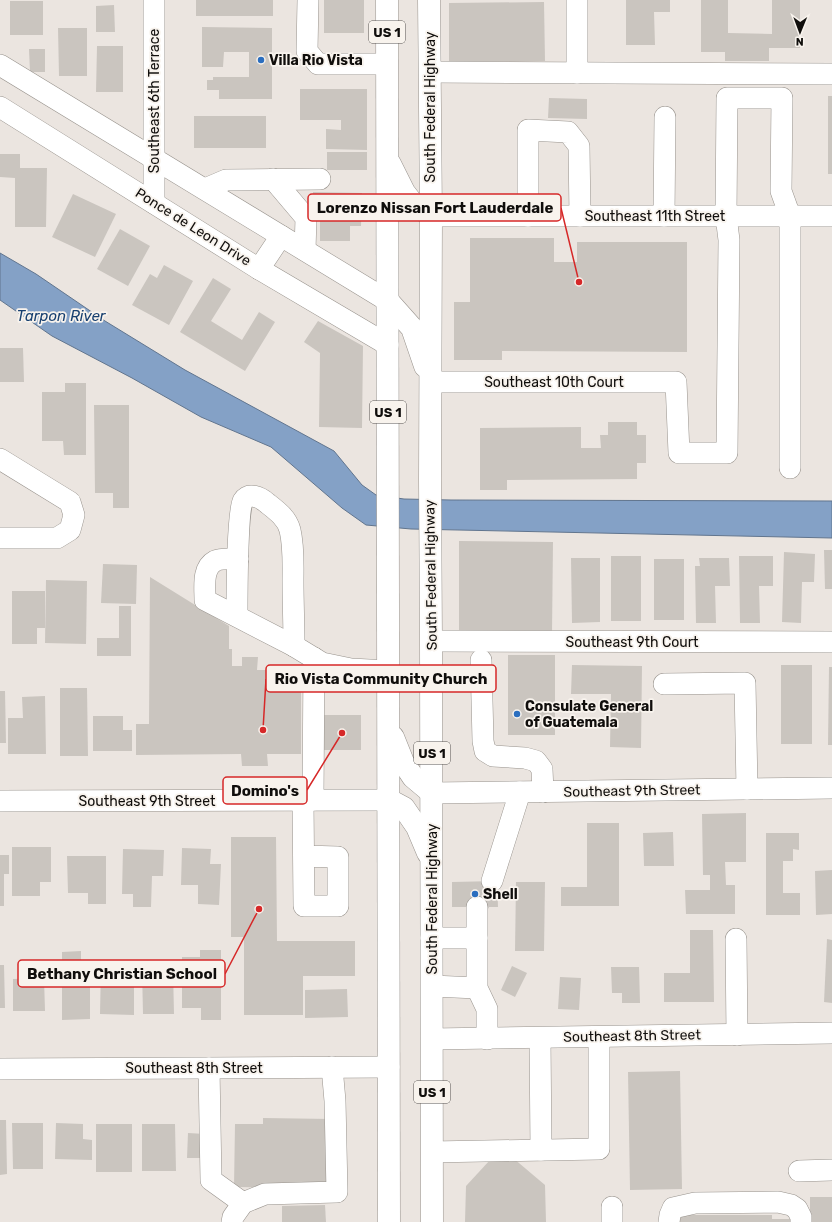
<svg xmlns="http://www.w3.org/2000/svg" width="832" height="1222" font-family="Rubik,sans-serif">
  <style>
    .water { fill: #84a1c6; stroke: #61758e }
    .building { fill: #cac5bf }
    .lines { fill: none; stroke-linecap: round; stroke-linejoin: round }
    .minor-tunnel { stroke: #cac5c0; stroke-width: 21; stroke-dasharray: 21 10; stroke-linecap: butt }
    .minor-casing { stroke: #98938d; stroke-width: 22 }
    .major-casing { stroke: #98938d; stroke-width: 23 }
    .minor { stroke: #fff; stroke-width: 21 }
    .major { stroke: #fff; stroke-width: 22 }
    .poi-dot { fill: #2a6ebf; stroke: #f8f3ed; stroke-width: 1.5 }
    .labels { text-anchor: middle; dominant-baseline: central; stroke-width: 3.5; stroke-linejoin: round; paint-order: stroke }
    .shield { fill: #f8f3ed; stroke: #565350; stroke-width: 1 }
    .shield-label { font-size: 13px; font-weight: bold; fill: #100e0c }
    .poi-label { font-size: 14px; font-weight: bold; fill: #100e0c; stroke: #f8f3ed; text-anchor: start }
    .street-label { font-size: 14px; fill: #100e0c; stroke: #f8f3ed }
    .water-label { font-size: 15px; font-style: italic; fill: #184070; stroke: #f8f3ed }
    .leader { fill: none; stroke: #d62828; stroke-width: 1.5 }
    .callout-dot { fill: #d62828; stroke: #f8f3ed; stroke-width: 1.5 }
    .callout { fill: #f8f3ed; stroke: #d62828; stroke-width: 1.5 }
    .callout-label { font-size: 15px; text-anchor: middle; font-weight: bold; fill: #100e0c }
  </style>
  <rect width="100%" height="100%" fill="#ebe5e0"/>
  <path class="water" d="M0,253L36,274L105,321L185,370L334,451L362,485L376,495L404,499L451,500L832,501V538L411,529L366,525L342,508L271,447L201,417L132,378L52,336L0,300Z"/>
  <g class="building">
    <rect x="196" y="0" width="77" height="16"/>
    <rect x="324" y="0" width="40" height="33"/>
    <path d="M626,0H670V12H654L655,45H626Z"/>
    <path d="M701,0H728V33L772,34V0H800V48H769V61H725V52H701Z"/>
    <rect x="10" y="1" width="33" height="34"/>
    <path d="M544,2L545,61L449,62V3Z"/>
    <path d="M114,5L115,32H96V6Z"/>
    <path d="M202,27L272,28V99H219V90H207V80H213V77H249V52H224L223,67H202Z"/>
    <path d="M58,28H87V76H59Z"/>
    <path d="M97,46H123V92H96Z"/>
    <path d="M29,49H45V72H30Z"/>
    <path d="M300,89H367V150L326,149V129L341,130V120H300Z"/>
    <rect x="828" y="96" width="4" height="78"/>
    <path d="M549,98L587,99V119L548,118Z"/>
    <rect x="194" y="116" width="72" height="32"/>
    <rect x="327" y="152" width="40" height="18"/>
    <path d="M0,154H20V168H47L46,227H15V178L0,177Z"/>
    <path d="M313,192L362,193L361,226H350V241H320V211H313Z"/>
    <path d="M73,194L116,214L95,257L52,237Z"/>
    <path d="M120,229L150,246L128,286L97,269Z"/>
    <path d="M470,238H554V262H577V242H687V352L502,351V360H454V302H470Z"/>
    <path d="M164,265L193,281L169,325L132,305L150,274L157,278Z"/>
    <path d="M213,278L231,289L211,321L242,340L259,312L275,322L245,371L180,332Z"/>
    <path d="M318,321L363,346L362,428L319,427L320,353L304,342Z"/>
    <path d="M0,348H23L24,382H0Z"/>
    <path d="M65,383H86V455H64L63,441H42V392H65Z"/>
    <path d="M94,405H129V508H113V493H95Z"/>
    <path d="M608,422H637V435H646V463H637V479L507,480V490H480V428L581,427V448H601L600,435H608Z"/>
    <path d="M459,541L553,542L552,633H459Z"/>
    <path d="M824,550H832V589H825Z"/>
    <path d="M784,552L815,554L814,582H802L801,623L782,622Z"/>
    <rect x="611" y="556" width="30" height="65"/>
    <path d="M739,556H773V586H759L760,623H740Z"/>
    <path d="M571,558H600V622L572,623Z"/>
    <path d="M699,558H729L730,586H715L716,623H696L695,566H700Z"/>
    <rect x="654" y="559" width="30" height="61"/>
    <path d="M103,564L137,565L136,604L101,603Z"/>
    <path d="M150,577L229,626V649H232V666H242V657H258L257,670H301V754H267L268,766H242L241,754L136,755V724H149Z"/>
    <path d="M46,580L87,581L86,644L45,643Z"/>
    <path d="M12,591H45V628H37V644H12Z"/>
    <path d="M119,606H131V656H97V638H119Z"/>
    <rect x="508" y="655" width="47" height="80"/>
    <path d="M572,665L642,666L641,748L610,747L611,694H571Z"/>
    <rect x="781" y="665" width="31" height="79"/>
    <path d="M829,667H832V745H828Z"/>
    <path d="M60,688H87L88,756H60Z"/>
    <path d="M0,691H5L6,743H0Z"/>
    <path d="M45,696L46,754H8V718H23L22,697Z"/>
    <rect x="324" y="715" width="37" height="35"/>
    <path d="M93,716H123V730H132V751H93Z"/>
    <path d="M746,813V862H725L726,885H735V914H686L685,890H710V875H703L702,814Z"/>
    <path d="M587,823H619V906H561V887H587Z"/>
    <path d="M673,832L674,866H644L643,833Z"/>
    <path d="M766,833H799V850L793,849V861H783V893H800V915H766Z"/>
    <path d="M231,837H276L277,941H355V976H303V1015H244V937H231Z"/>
    <path d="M12,847H51V882H40V896H12Z"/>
    <path d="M182,848L211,849L210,864H221L219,905L198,904V885H181Z"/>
    <path d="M123,849L164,850L163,876H152L151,907H133V894H122Z"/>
    <path d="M0,855H9V874H4V906H0Z"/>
    <path d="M67,856H106V904H88V893H68Z"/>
    <path d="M832,870V914L816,915L815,871Z"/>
    <path d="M497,881L498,907H452V882Z"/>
    <path d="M516,882H545L544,951H515Z"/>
    <path d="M690,930H713L714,1002H664V973H690Z"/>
    <path d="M827,939L832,940V1003L824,1002Z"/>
    <path d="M200,950H221V1020H201V1008H182V957H200Z"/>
    <path d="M81,951V975H90V1019L62,1020V952Z"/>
    <path d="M0,965H4L5,1008H0Z"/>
    <path d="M101,966L134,967V1015L100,1014Z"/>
    <path d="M512,966L527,973L515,997L501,990Z"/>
    <path d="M611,967H639L640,1003H622V993H612Z"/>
    <path d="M142,970H173L174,1014H143Z"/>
    <path d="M560,977L581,978L579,1010L558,1009Z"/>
    <path d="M44,978L45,1011H13V979Z"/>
    <path d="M347,989L348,1017L305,1018V990Z"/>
    <path d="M680,1071L682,1189L630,1190L628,1072Z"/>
    <path d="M263,1118L331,1119L330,1188L234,1187L235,1124H263Z"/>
    <path d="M0,1120H6L7,1174L0,1175Z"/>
    <path d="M12,1123H43V1169H13Z"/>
    <path d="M56,1123L83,1124V1139L92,1140V1160L55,1159Z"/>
    <rect x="96" y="1124" width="36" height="48"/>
    <path d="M142,1124H175L176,1171H142Z"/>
    <path d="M188,1133L205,1134L204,1158H187Z"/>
    <path d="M513,1158L545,1185L546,1222H465L466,1186L490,1160Z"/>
    <rect x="810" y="1197" width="22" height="25"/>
    <path d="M325,1205L326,1222H282V1206Z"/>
    <path d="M679,1215H772V1219H790V1222H679Z"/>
  </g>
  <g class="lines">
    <path class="minor-tunnel" d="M477,907L492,881"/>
    <defs>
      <g id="minor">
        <path d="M154,0V203"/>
        <path d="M308,0L307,51L318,64H387"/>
        <path d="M577,0V73"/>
        <path d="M0,65L388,301"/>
        <path d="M430,72L832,74"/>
        <path d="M0,107L259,269L388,345"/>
        <path d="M273,179L306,218L305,250"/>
        <path d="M205,189L226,180L320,179"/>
        <path d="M431,216H832"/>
        <path d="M528,216V130L568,132L579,146L580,216"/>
        <path d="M664,216L665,117"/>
        <path d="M259,269L281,236"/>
        <path d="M431,382H676L679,453H727L729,240L726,216L727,98H782L781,191L790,216V468"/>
        <path d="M0,459L70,502L74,515L70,530L57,538H0"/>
        <path d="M238,559C232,559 221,558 215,561C202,568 205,587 205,600L294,646L322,663L351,669L388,671"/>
        <path d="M237,616C237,599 237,510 243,501C249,492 260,497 267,503C276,510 287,518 290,530C294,547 293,564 293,581C293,603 294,624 294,646"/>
        <path d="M431,641L832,642"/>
        <path d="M481,660L483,741L485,751L493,756L525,758L536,761L542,769L543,792"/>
        <path d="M664,684L745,683L747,789"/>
        <path d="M432,793L832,788"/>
        <path d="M313,800L314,658"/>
        <path d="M0,801L389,800"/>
        <path d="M303,801L304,906H338V857L304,856"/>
        <path d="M492,881L520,792"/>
        <path d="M477,907V988L487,1009V1039"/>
        <path d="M431,938H477"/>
        <path d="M736,939L737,1035"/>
        <path d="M432,986L477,988"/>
        <path d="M540,1038L541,1150"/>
        <path d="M432,1039L832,1033"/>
        <path d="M209,1068L211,1180L243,1203"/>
        <path d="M0,1069L389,1067"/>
        <path d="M432,1152L599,1149V1037"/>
        <path d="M799,1171L832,1170"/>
        <path d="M612,1207V1222"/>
        <path d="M232,1222L233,1217L243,1203L265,1194L337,1192L335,1101L332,1067"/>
        <path d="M669,1222L670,1215L673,1208L695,1203L778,1202L791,1205L797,1209L801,1217V1222"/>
      </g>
      <g id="major">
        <path d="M387,0L389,1222"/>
        <path d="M429,0L431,216L430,480L431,641L432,1222"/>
        <path d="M390,164L404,192L411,201L431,216"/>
        <path d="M388,301L412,328L425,366"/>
        <path d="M393,737L403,762L413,777L432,793"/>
        <path d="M389,800L404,808L417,827L428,853"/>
      </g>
    </defs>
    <use href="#minor" class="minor-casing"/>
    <use href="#major" class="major-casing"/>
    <use href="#minor" class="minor"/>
    <use href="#major" class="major"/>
  </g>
  <g class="poi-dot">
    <circle cx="261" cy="60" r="4"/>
    <circle cx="517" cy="714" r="4"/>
    <circle cx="475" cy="894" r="4"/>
  </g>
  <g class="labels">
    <g class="shield">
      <rect x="369" y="21" width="36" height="22" rx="3"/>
      <rect x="370" y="401" width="36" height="22" rx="3"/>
      <rect x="414" y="742" width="36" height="22" rx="3"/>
      <rect x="414" y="1081" width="36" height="22" rx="3"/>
    </g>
    <g class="shield-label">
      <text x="387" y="32">US 1</text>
      <text x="388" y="412">US 1</text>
      <text x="432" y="753">US 1</text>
      <text x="432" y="1092">US 1</text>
    </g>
    <g class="poi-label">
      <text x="269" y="60">Villa Rio Vista</text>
      <text x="525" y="706">Consulate General<tspan x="525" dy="16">of Guatemala</tspan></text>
      <text x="483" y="894">Shell</text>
    </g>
    <g class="street-label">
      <text transform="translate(154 101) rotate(-90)">Southeast 6th Terrace</text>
      <text transform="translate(430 107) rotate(-90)">South Federal Highway</text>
      <text x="655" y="216">Southeast 11th Street</text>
      <text transform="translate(193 227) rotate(32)">Ponce de Leon Drive</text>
      <text x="554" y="382">Southeast 10th Court</text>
      <text transform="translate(431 575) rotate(-91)">South Federal Highway</text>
      <text x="632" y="642">Southeast 9th Court</text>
      <text transform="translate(632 791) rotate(-1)">Southeast 9th Street</text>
      <text x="147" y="801">Southeast 9th Street</text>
      <text transform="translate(432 899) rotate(-90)">South Federal Highway</text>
      <text transform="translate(632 1036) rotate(-1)">Southeast 8th Street</text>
      <text x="194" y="1068">Southeast 8th Street</text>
    </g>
    <g class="water-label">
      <text x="61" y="316">Tarpon River</text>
    </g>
  </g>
  <path class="leader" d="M579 282L561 208M263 730L266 679M342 733L307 790M259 909L225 974"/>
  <g class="callout-dot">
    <circle cx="579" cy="282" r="4"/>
    <circle cx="263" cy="730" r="4"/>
    <circle cx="342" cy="733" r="4"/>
    <circle cx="259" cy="909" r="4"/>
  </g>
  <g class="callout">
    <rect x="308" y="194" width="253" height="27" rx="4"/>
    <rect x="266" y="665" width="230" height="27" rx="4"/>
    <rect x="223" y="777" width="84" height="27" rx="4"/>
    <rect x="18" y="960" width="207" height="27" rx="4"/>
  </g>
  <g class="callout-label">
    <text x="435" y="213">Lorenzo Nissan Fort Lauderdale</text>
    <text x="381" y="684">Rio Vista Community Church</text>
    <text x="265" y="796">Domino's</text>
    <text x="122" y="979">Bethany Christian School</text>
  </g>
  <g transform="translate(800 32) rotate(181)" stroke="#f8f3ed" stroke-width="3" paint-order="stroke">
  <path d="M0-3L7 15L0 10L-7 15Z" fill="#100e0c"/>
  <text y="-6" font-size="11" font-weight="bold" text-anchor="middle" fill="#100e0c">N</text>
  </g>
</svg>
